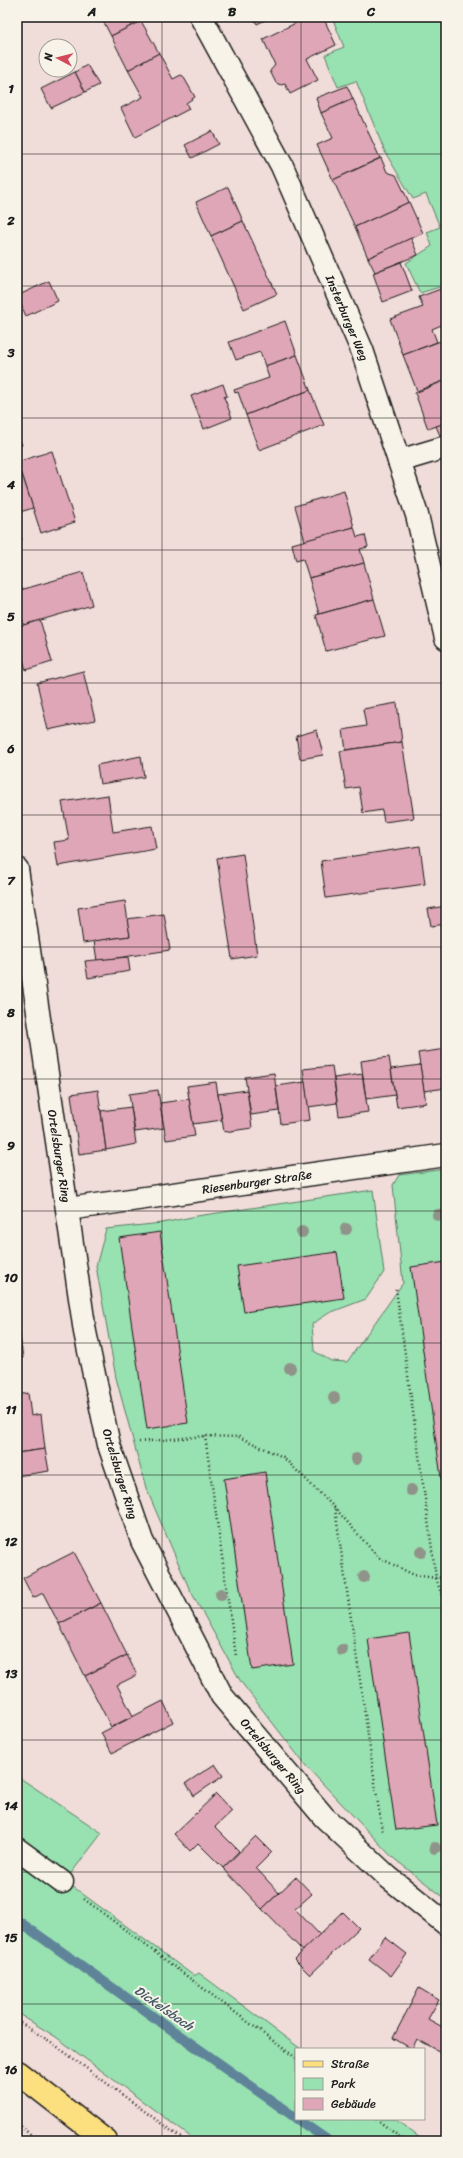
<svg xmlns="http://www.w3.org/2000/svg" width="463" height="2158" font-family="Sriracha,sans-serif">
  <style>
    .green { fill: #98e1b0; stroke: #5a7e66 }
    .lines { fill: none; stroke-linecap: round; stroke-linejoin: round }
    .stream { stroke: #5f8499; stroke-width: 10 }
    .building { fill: #dfa6b7; stroke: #1c1c1c }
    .minor-casing { stroke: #1c1c1c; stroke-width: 25 }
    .major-casing { stroke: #1c1c1c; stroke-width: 25 }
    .path { stroke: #1c1c1c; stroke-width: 2.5; stroke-dasharray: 1 3; stroke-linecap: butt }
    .minor { stroke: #f7f3e8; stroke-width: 22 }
    .major { stroke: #fce080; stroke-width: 22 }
    .tree { fill: #909389 }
    .grid { fill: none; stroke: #1c1c1c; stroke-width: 1; stroke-opacity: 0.55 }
    .labels { text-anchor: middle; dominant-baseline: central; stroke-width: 4; stroke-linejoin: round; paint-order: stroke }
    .street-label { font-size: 12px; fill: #1c1c1c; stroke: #f7f3e8 }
    .water-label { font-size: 13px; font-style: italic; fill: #435965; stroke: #f7f3e8 }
    .neatline { fill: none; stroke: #1c1c1c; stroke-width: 1.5 }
    .grid-label { font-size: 13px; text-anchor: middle; font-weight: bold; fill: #1c1c1c }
  </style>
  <rect width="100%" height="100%" fill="#f0dcd9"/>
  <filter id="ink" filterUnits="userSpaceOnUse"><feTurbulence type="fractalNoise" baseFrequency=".025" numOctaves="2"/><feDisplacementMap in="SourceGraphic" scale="8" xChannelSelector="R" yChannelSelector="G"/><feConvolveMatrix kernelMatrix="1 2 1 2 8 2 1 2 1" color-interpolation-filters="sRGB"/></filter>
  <g filter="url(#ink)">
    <g class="green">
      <path d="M332,17H446V285L420,293L406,263L432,246L427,232L440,227L426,194L413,199L385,152L356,81L338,87L325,55L344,47Z"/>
      <path d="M446,1169V1899L392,1857L306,1766L241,1682L189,1588L146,1488L116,1378L96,1266L106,1229L162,1223L197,1216L373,1190L384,1272L366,1299L329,1313L312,1324L314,1351L331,1361L347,1362L403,1283L393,1185L399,1175Z"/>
      <path d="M17,1776L102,1833L65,1881L194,1976L199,1973L301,2049H296V2119H395L424,2141H196L56,2037L17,2013Z"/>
    </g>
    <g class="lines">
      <g class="stream">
        <path d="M17,1920L296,2118"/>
        <path d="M297,2119L329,2141"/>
      </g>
    </g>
    <g class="building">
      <path d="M101,17H140L141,21L111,36Z"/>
      <path d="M253,17H271L257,24Z"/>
      <path d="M308,17H323L336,45L307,59L318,80L290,94L285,84L281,85L276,83L270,71L275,65L263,39Z"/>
      <path d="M141,21L159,53L128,70L111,36Z"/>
      <path d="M159,53L173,79L181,75L183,76L195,97L186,103L189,109L135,137L121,108L143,97L128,70Z"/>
      <path d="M87,65L99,85L85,92L75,72Z"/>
      <path d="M75,72L85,92L51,108L41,89Z"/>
      <path d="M347,86L353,99L321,113L316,98Z"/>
      <path d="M353,99L380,158L333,180L317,145L333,138L321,113Z"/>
      <path d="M212,131L219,144L192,158L185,145Z"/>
      <path d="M381,158L387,172L396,175L409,202L355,227L333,180Z"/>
      <path d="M228,187L243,221L211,236L196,202Z"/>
      <path d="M409,202L423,233L368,258L355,227Z"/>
      <path d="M243,221L277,294L244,309L211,236Z"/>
      <path d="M411,238L418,255L375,272L368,258Z"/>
      <path d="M401,262L412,291L383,302L373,273Z"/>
      <path d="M49,281L58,301L26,316L17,296Z"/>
      <path d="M446,287V323L432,329L437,342L403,355L390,319L423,307L419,297Z"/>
      <path d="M285,321L297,355L265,366L260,352L236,360L229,342Z"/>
      <path d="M446,339V380L417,391L403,355Z"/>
      <path d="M297,355L310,390L246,415L238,392L235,393L234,390L269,378L265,366Z"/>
      <path d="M446,380V423L428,429L415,393Z"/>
      <path d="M223,384L227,396L224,397L232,418L204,429L191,396Z"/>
      <path d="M310,390L324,425L259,450L246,415Z"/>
      <path d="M446,423V439L442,440L436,426Z"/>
      <path d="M17,433L22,445L17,447Z"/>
      <path d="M52,451L75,522L41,533L22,474L17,476V462Z"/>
      <path d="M22,474L33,508L17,513V476Z"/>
      <path d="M344,491L354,527L305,541L295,506Z"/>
      <path d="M17,526L22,540L17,542Z"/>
      <path d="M354,527L357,537L365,535L368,547L360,549L364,563L309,578L303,559L296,561L292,544Z"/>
      <path d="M364,563L374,599L319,614L309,578Z"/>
      <path d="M83,572L92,605L24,625L17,602V591Z"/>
      <path d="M374,599L385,636L326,651L316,615Z"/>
      <path d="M40,620L52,662L26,670L17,638V627Z"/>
      <path d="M83,671L95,720L48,730L37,683Z"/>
      <path d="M397,703L402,742L346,750L343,730L366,726L363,709Z"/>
      <path d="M317,730L323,755L300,759L296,736Z"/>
      <path d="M402,742L414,818L384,822L382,810L363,813L359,787L346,789L340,751Z"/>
      <path d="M141,756L144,777L100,784L97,765Z"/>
      <path d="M108,795L113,832L152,826L156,849L58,866L54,842L69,840L62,802Z"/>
      <path d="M420,846L425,884L326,898L321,861Z"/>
      <path d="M243,854L257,955L232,959L217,858Z"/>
      <path d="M125,901L130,936L83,943L78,908Z"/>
      <path d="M446,906V924L431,926L428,909Z"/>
      <path d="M164,914L170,950L97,961L94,941L130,936L127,919Z"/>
      <path d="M128,957L130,971L88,978L85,961Z"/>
      <path d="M446,1049V1088L424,1091L418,1053Z"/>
      <path d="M389,1057L395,1095L366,1099L361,1061Z"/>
      <path d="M420,1065L426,1103L397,1107L391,1069Z"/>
      <path d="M332,1066L337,1103L308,1107L303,1069Z"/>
      <path d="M274,1073L279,1111L251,1115L245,1077Z"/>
      <path d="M362,1074L368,1112L339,1116L334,1078Z"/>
      <path d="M216,1082L222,1120L193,1124L187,1086Z"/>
      <path d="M305,1082L310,1120L281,1124L276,1086Z"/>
      <path d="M98,1090L106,1150L79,1154L71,1094Z"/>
      <path d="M158,1090L164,1128L135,1132L129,1094Z"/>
      <path d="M247,1090L252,1128L224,1132L218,1094Z"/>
      <path d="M189,1099L195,1136L166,1140L160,1103Z"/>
      <path d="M131,1107L136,1144L106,1150L101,1111Z"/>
      <path d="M160,1232L188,1423L147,1429L119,1238Z"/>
      <path d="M337,1252L344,1298L244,1312L237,1266Z"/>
      <path d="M446,1262V1512L411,1267Z"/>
      <path d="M17,1315L20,1336L17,1337Z"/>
      <path d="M20,1336L23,1358L17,1359V1337Z"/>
      <path d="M28,1393L31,1416L41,1414L45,1449L17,1453V1395Z"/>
      <path d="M45,1449L49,1471L17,1476V1453Z"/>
      <path d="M265,1472L293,1664L252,1670L224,1479Z"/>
      <path d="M74,1552L101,1603L59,1624L43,1593L33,1598L23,1578Z"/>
      <path d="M101,1603L127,1655L85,1676L59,1624Z"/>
      <path d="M409,1633L437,1825L396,1830L368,1639Z"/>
      <path d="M127,1655L137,1675L117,1685L133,1716L111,1727L85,1676Z"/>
      <path d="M163,1701L173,1722L112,1753L101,1733Z"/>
      <path d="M215,1764L223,1776L194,1796L186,1783Z"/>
      <path d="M216,1794L232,1811L215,1827L239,1851L223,1868L198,1843L190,1851L174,1834Z"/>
      <path d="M256,1836L272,1852L256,1868L279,1893L262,1909L223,1868Z"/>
      <path d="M296,1877L312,1894L295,1909L320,1935L303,1951L262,1909Z"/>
      <path d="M343,1912L359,1928L310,1975L294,1959Z"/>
      <path d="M385,1937L407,1954L391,1976L369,1959Z"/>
      <path d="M419,1988L439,2000L428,2019L446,2029V2055L417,2039L412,2049L393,2038Z"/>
    </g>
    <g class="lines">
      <defs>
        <g id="minor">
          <path d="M201,17L282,166L362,350L417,515L446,638"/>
          <path d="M399,461L446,447"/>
          <path d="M17,869L85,1332L109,1445L142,1541L222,1696L324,1817L388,1877L446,1924"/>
          <path d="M68,1209L446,1155"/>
          <path d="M17,1849L62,1882"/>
        </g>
        <path id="major" d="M17,2072L106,2141"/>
      </defs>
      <use href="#minor" class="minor-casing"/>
      <use href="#major" class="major-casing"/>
      <g class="path">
        <path d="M396,1289L436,1578L446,1608"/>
        <path d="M205,1436L236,1656"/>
        <path d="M139,1442L205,1436L239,1437L283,1457L335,1508L378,1557L414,1575L436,1578L446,1577"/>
        <path d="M335,1509L382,1831"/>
        <path d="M84,1899L296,2058"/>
        <path d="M17,2021L51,2042L185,2141"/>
        <path d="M376,2119L405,2141"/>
        <path d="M17,2124L39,2141"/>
      </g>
      <use href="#minor" class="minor"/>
      <use href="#major" class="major"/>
    </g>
    <g class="tree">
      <circle cx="438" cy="1215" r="6"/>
      <circle cx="346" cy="1229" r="6"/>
      <circle cx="302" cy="1232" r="6"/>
      <circle cx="290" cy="1368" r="6"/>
      <circle cx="334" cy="1398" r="6"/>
      <circle cx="356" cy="1459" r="6"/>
      <circle cx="411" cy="1490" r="6"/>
      <circle cx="421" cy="1552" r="6"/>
      <circle cx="364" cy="1577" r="6"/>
      <circle cx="221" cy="1594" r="6"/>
      <circle cx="342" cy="1650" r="6"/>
      <circle cx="435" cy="1848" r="6"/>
    </g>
  </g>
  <path class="grid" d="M162,17V2141M301,17V2049M17,154H446M17,286H446M17,418H446M17,550H446M17,683H446M17,815H446M17,947H446M17,1079H446M17,1211H446M17,1343H446M17,1475H446M17,1608H446M17,1740H446M17,1872H446M17,2004H446M301,2119V2141"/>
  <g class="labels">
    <g class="street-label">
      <text transform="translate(347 318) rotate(67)">Insterburger Weg</text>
      <text transform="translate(59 1156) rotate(81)">Ortelsburger Ring</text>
      <text transform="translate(257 1182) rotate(-8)">Riesenburger Straße</text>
      <text transform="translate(120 1474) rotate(73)">Ortelsburger Ring</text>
      <text transform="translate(273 1756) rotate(50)">Ortelsburger Ring</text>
    </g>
    <g class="water-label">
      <text transform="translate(164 2008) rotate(35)">Dickelsbach</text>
    </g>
  </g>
  <rect width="463" height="2158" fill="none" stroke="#f7f3e8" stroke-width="44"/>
  <rect x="295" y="2048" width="130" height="72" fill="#f7f3e8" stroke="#9f9d96"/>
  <rect x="303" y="2061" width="20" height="6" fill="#fce080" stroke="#9f9d96"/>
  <text x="331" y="2068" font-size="12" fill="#1c1c1c">Straße</text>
  <rect x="303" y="2078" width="20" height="12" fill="#98e1b0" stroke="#9f9d96"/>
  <text x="331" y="2088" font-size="12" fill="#1c1c1c">Park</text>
  <rect x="303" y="2098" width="20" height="12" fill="#dfa6b7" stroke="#9f9d96"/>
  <text x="331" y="2108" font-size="12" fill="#1c1c1c">Gebäude</text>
  <g transform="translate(58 58) rotate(277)"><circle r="19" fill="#f7f3e8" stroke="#9f9d96"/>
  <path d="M0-3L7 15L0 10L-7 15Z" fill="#d1495b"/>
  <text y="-6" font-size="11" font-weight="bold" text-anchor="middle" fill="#1c1c1c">N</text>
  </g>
  <rect x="22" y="22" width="419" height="2114" class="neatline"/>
  <g class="grid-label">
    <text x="92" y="16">A</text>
    <text x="232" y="16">B</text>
    <text x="371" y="16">C</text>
    <text x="11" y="93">1</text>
    <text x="11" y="225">2</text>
    <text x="11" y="357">3</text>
    <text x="11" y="489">4</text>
    <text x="11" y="621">5</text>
    <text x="11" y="753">6</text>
    <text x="11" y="885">7</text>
    <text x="11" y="1017">8</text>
    <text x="11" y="1150">9</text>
    <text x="11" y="1282">10</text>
    <text x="11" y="1414">11</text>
    <text x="11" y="1546">12</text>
    <text x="11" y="1678">13</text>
    <text x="11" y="1810">14</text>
    <text x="11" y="1942">15</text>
    <text x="11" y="2074">16</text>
  </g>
</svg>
